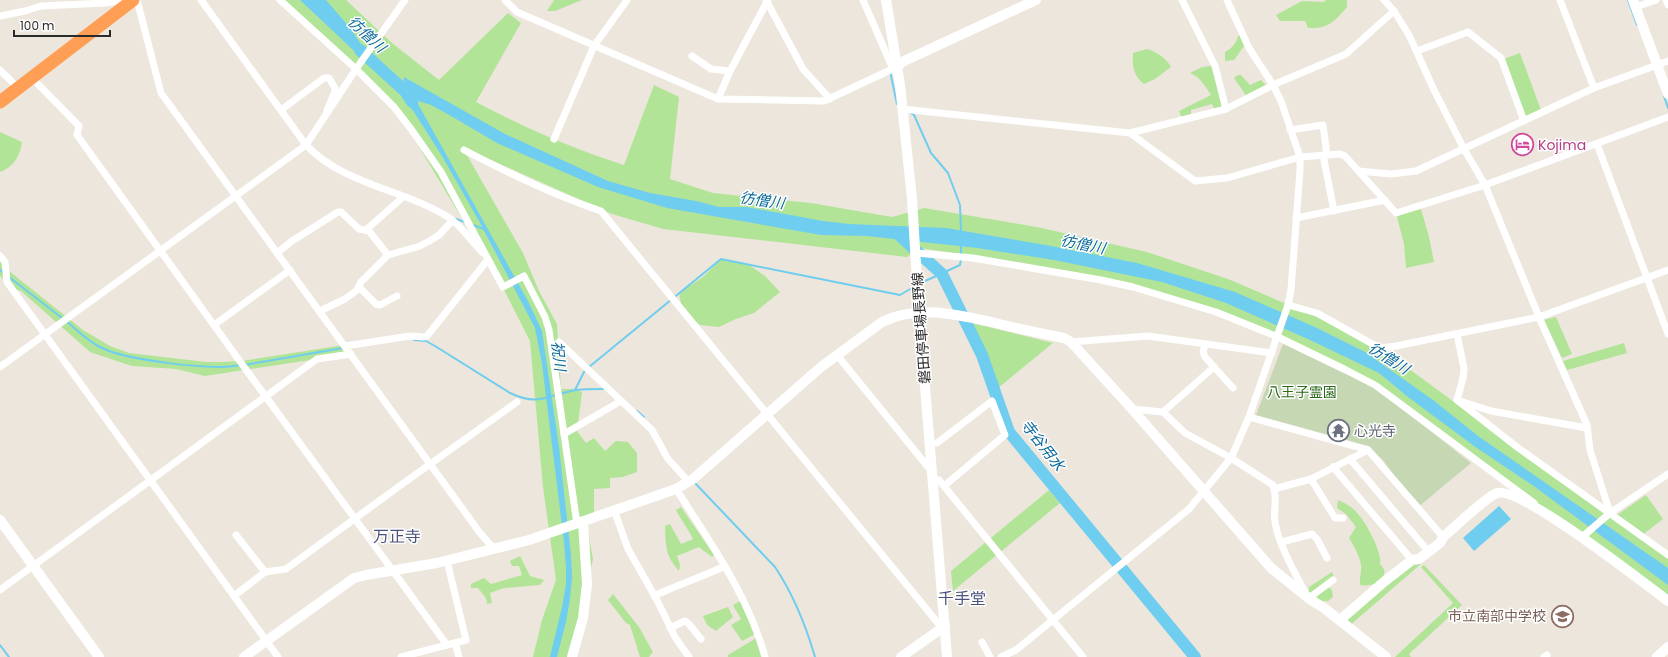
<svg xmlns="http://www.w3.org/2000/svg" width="1668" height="657" font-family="Poppins,'Noto Sans JP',sans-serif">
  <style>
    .green { fill: #b2e498 }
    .cemetery { fill: #c5d7b3 }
    .water { fill: #6fcdef }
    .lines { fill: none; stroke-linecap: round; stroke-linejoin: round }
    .stream { stroke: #6fcdef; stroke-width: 2 }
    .river { stroke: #6fcdef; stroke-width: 12 }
    .street { stroke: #fff; stroke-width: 7 }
    .secondary { stroke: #fff; stroke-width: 10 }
    .highway { stroke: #ff9f55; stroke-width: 13 }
    .labels { text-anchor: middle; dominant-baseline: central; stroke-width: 3; stroke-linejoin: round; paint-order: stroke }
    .hotel-label { font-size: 14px; fill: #b23c85; stroke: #fff; text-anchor: start }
    .street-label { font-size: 14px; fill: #2a2a2a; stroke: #fff }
    .park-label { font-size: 14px; fill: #2a681a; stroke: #fff }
    .worship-label { font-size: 14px; fill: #5b616d; stroke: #fff; text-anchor: start }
    .education-label { font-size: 14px; fill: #785e54; stroke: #fff; text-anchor: end }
    .water-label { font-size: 15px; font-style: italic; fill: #0c6b9d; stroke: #fff }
    .quarter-label { font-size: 16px; fill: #4a537c; stroke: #fff }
  </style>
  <rect width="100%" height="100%" fill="#ede6dc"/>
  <g class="green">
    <path d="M283,0H346L392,43L439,80L508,13L521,23L476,102C523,127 573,149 624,165L654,85L679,97L670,179L713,193L811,203L892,217L924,208L1037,227L1147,252L1228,279L1317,317L1390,355L1533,460L1614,517L1646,495L1663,519L1641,536L1668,555V598L1395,400L1301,347L1222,314L1133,287L1020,263L920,248L907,257L663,229L612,214L471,151L464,150L523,253L539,291L557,324L561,389H584L577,390L582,392L577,431L586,443L594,438L605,451L616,441L628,442L637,453V472L623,477L610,478V488L594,489V515L586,521L593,559L571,657H533L542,620L556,580L543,487L530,341L500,282L392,102Z"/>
    <path d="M554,0H582L555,11H547Z"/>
    <path d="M1326,0H1347V7C1335,21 1329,29 1308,28L1305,21H1280L1276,15L1302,1L1324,2Z"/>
    <path d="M1240,34L1245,40L1244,46L1234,60L1225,61V52C1232,48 1236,44 1238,36Z"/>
    <path d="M1147,49C1157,52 1166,58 1171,67L1155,79L1144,84C1133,76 1132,65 1133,53Z"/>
    <path d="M1520,53L1541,110L1526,117L1504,59Z"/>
    <path d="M1210,66L1213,67L1223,107L1215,110L1212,104L1191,110V116L1182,118L1179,111L1211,95C1205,86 1200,77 1190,73L1202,67Z"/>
    <path d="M1238,75H1241L1250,85L1261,80L1267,86L1247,97L1234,78Z"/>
    <path d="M0,132L22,142C20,157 13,167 0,172Z"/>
    <path d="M1421,209L1429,237L1434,262L1406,268L1404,244L1396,213Z"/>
    <path d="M0,259L9,271L83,330L110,346L129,353L206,362H222L242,361L344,345L351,354L205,376L176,369L132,366L90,352L21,291L16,290L0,276Z"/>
    <path d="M721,259L748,264L766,277L780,292L754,313L736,319L719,327L700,325L682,310L679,293L703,277Z"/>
    <path d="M1556,317L1572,354L1562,358L1544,320Z"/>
    <path d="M972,323L1053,343L998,388Z"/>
    <path d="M1624,343L1627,353L1567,370L1563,361Z"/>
    <path d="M1049,490L1060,503L953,591L951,571Z"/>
    <path d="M1338,500C1346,504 1353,507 1358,514C1366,523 1378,545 1380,558C1381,560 1380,561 1380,564C1381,566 1383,567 1384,569C1387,583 1369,587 1360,585C1359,579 1362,571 1361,565C1360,557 1354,546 1349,538L1356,527L1346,514L1337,508Z"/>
    <path d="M681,507L714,555L712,557L699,547L677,556L680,565L679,571C665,555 666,547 665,526L670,524L681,544L693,539C688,528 681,520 676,510Z"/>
    <path d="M520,556L530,576L544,580L540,585L504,588L490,593L492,603L487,604L486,598L478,588H471V584L484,578L491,584L522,575L519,566H512L510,561Z"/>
    <path d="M1412,560L1422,563L1348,627L1340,620Z"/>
    <path d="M1424,565L1462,605L1409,654L1411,657H1395L1453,603L1421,567Z"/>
    <path d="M1332,572L1334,577L1326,585L1332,590L1333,597L1328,601H1321L1309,592V587Z"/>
    <path d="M613,594L639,627L653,652L649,657H640L630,625L626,623L608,600Z"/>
    <path d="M742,600L757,633L742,641L731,625L741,619L733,605Z"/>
    <path d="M728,607L733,617L716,631L707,625L703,616Z"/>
    <path d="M758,637L765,657H728V655Z"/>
  </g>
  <path class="cemetery" d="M1283,344L1377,389L1471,463L1417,508L1383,460L1369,446L1256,415Z"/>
  <g class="water">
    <path d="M300,0H326L351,29L383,78Z"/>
    <path d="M404,77L505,134L608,181L650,193L696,201L719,207H747L823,221L849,224L946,228L1051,246L1137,263L1235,292L1317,328L1365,352L1433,400L1478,436L1668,568V585L1535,487L1474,446L1408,397L1379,373L1310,340L1226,303L1162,282L1054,260L977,248L867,236L821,235L667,208L598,187L497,143L451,116L431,105L418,101V104L528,301L542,331L559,447L571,555L572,577L570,599L566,622L557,657H550L562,607L566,584V568L564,542L550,429L542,364L535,328L479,221L442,156L414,112L401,96Z"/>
    <path d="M1499,506L1511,519L1474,551L1463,538Z"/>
  </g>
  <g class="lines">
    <g class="stream">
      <path d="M1628,0L1637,25"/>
      <path d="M890,71L897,104"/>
      <path d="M1664,96L1668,108"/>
      <path d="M911,113L914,115L931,153L948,173L960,205L961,233"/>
      <path d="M456,219L465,222"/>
      <path d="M473,225L484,229"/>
      <path d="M961,255V245"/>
      <path d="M0,270L4,273"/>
      <path d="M9,277L62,318"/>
      <path d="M923,282L960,265L961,259"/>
      <path d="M66,321C77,330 88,341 100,347C124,360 213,371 240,365"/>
      <path d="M414,340L426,341L435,346L510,393C540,407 546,395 576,390C585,389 595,389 604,389"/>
      <path d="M244,365L343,348"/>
      <path d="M589,367L721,259L900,295L912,288"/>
      <path d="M575,390L585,370"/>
      <path d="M637,411L644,417"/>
      <path d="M694,482L775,567C793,594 806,626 815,657"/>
      <path d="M0,645L9,657"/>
    </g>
    <g class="river">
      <path d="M360,50L406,92L412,102"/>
      <path d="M899,235L942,274L982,355L1009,432L1195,657"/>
    </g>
    <g class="street">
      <path d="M137,0L161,93L480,533L494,549"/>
      <path d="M201,0L306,145C344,185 403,189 448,217C461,225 471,241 482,252"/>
      <path d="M280,0L356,69L394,107L411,129L441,172L503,287L524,276L545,317L549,330L577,524"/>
      <path d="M505,0L517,12L718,99L824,101L897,67"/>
      <path d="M766,0L803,69L830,99"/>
      <path d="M863,0L893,69"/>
      <path d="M1182,0L1215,66L1226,109"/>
      <path d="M1384,0L1394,11L1409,35L1434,90L1464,149L1485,185L1539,317L1587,425L1590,450L1610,513"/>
      <path d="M1560,0L1594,88"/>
      <path d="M1666,0L1668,5"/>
      <path d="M1636,7L1656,0"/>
      <path d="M0,16L25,11L41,6L106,3L118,1L127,5"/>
      <path d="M1417,51L1468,32L1501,58L1524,121"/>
      <path d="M692,56L711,69L730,71"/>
      <path d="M0,70L18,88"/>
      <path d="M32,78L79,126L77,135L239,360L447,645"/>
      <path d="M718,99L730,71L768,0"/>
      <path d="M902,109L1130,133L1195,181L1227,178L1300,157L1340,154L1345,156L1396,213L1485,185L1668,117"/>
      <path d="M281,110L324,78H329L335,88V91L327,110"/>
      <path d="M1290,130L1323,125L1327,155"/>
      <path d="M1130,133L1226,109L1273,85L1346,54L1394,11"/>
      <path d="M554,139L594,46L627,0"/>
      <path d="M1597,144L1668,334"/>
      <path d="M464,150C508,173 553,195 601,211L942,628"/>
      <path d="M1323,155L1334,211"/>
      <path d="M1359,171L1391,174L1416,171L1594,88L1668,61"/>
      <path d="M1296,218L1385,200"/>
      <path d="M366,230L403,197"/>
      <path d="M277,253L292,241L338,212H341L359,229L369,231L388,255"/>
      <path d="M916,253L973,258L1101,280L1133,287L1216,312L1278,337L1346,370L1375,385L1534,503"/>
      <path d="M0,256L5,262L7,282L278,657"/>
      <path d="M359,287L376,304L380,305L397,296"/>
      <path d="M1288,305L1317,313L1376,346L1381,348L1396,346L1539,317L1668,270"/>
      <path d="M320,311L345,299L356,291L361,282L388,255L420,246L431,240L439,235L452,221"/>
      <path d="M214,325L290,270"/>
      <path d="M1457,334L1464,369L1463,378L1457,400L1491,411L1587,428"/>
      <path d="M559,342L652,430L668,459L689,482"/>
      <path d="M1071,342L1148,336L1272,353"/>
      <path d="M1205,345L1203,352L1205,357L1233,388"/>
      <path d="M345,346L410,336L424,337L427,336L486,262L490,263"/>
      <path d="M837,355L928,467H932"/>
      <path d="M0,367L306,145L356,69L405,0"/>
      <path d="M1457,400L1517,447L1668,555"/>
      <path d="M1132,409L1163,412L1185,433L1231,458L1273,485C1278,497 1273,510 1275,522C1279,546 1295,573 1306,594"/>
      <path d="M1163,412L1214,367"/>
      <path d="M1249,417L1368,450L1443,537"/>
      <path d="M564,434L621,401"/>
      <path d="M930,443H937L992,401L1005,435L944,486"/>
      <path d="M1350,459L1428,551"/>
      <path d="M1333,467L1412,560"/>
      <path d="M933,479L939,480L1083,657"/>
      <path d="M1311,479L1335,518H1343"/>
      <path d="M676,489C710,542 748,595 765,657"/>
      <path d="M1274,489L1311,479L1368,450"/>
      <path d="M614,510L628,549L657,600L675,637L689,657"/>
      <path d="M236,535L265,572"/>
      <path d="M1581,538L1610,513L1668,474"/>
      <path d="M1282,542L1312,534L1317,539L1327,558"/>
      <path d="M0,590L317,359L351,354"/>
      <path d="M234,596L265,572L286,569L405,482L517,402"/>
      <path d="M654,596C677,585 702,577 725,566"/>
      <path d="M1309,598L1333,580"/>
      <path d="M670,628L685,621L689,624L701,639"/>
      <path d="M982,642L990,657"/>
      <path d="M455,643L459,657"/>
      <path d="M401,657L466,640L447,561"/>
      <path d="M1001,657L1016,650L1189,509L1231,458L1249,417L1288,305L1291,290L1300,170V157L1281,101L1273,85L1249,48L1227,0"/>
      <path d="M1544,657L1547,655"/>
    </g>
    <g class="secondary">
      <path d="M886,0L900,85L912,199L919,313L947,657"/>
      <path d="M1633,0L1668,94"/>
      <path d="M897,67L902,62L1036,0"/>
      <path d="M0,520L99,657"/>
      <path d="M1340,620L1385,581L1412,560L1419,559L1440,543L1443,537C1454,528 1486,497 1497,493C1520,486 1644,583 1668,601"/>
      <path d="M244,657L354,578L366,575L437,563L529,540L676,489L693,479L821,367L882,322C917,305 955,314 991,322C1015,328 1039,333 1064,338L1071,342L1132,409L1271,568L1311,600L1324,608L1386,657"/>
      <path d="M572,657L583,618L587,584L583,522"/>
      <path d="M901,657L945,626"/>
      <path d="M1657,657L1668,647"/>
    </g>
    <path class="highway" d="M0,102L133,0"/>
  </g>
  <defs>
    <symbol id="hotel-ring" viewBox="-11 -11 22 22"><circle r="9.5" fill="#fff" stroke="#d1479c" stroke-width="1.5"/><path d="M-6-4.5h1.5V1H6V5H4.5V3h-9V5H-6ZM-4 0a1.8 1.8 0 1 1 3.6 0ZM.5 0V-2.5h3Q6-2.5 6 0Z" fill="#d1479c"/></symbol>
    <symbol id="temple-ring" viewBox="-11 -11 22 22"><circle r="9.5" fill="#fff" stroke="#6b7280" stroke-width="1.5"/><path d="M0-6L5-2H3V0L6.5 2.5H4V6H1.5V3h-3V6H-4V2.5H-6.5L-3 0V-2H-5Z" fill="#6b7280"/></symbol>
    <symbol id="school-ring" viewBox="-11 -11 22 22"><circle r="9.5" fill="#fff" stroke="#8d6e63" stroke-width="1.5"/><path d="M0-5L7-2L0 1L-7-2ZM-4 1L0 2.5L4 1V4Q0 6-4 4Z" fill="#8d6e63"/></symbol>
  </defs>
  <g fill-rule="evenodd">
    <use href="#hotel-ring" x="1510" y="132" width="25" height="25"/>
    <use href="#temple-ring" x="1326" y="418" width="25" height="25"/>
    <use href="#school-ring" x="1550" y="604" width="25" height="25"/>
  </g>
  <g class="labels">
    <g class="hotel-label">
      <text x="1538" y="145">Kojima</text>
    </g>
    <g class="street-label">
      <text transform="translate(921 328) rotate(-94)">磐田停車場長野線</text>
    </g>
    <g class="park-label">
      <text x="1302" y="392">八王子霊園</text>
    </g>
    <g class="worship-label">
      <text x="1354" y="431">心光寺</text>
    </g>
    <g class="education-label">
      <text x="1546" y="616">市立南部中学校</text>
    </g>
    <g class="water-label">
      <text transform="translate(367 34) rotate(43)">彷僧川</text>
      <text transform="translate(762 200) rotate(8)">彷僧川</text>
      <text transform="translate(1083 244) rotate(11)">彷僧川</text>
      <text transform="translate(559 356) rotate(83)">祝川</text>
      <text transform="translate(1389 358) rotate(32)">彷僧川</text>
      <text transform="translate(1043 445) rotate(52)">寺谷用水</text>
    </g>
    <g class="quarter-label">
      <text x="397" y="536">万正寺</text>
      <text x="962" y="598">千手堂</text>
    </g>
  </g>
  <path d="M14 30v6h96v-6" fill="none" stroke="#2a2a2a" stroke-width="2"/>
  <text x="20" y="30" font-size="12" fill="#2a2a2a" stroke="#ffffff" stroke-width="3" paint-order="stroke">100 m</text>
</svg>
